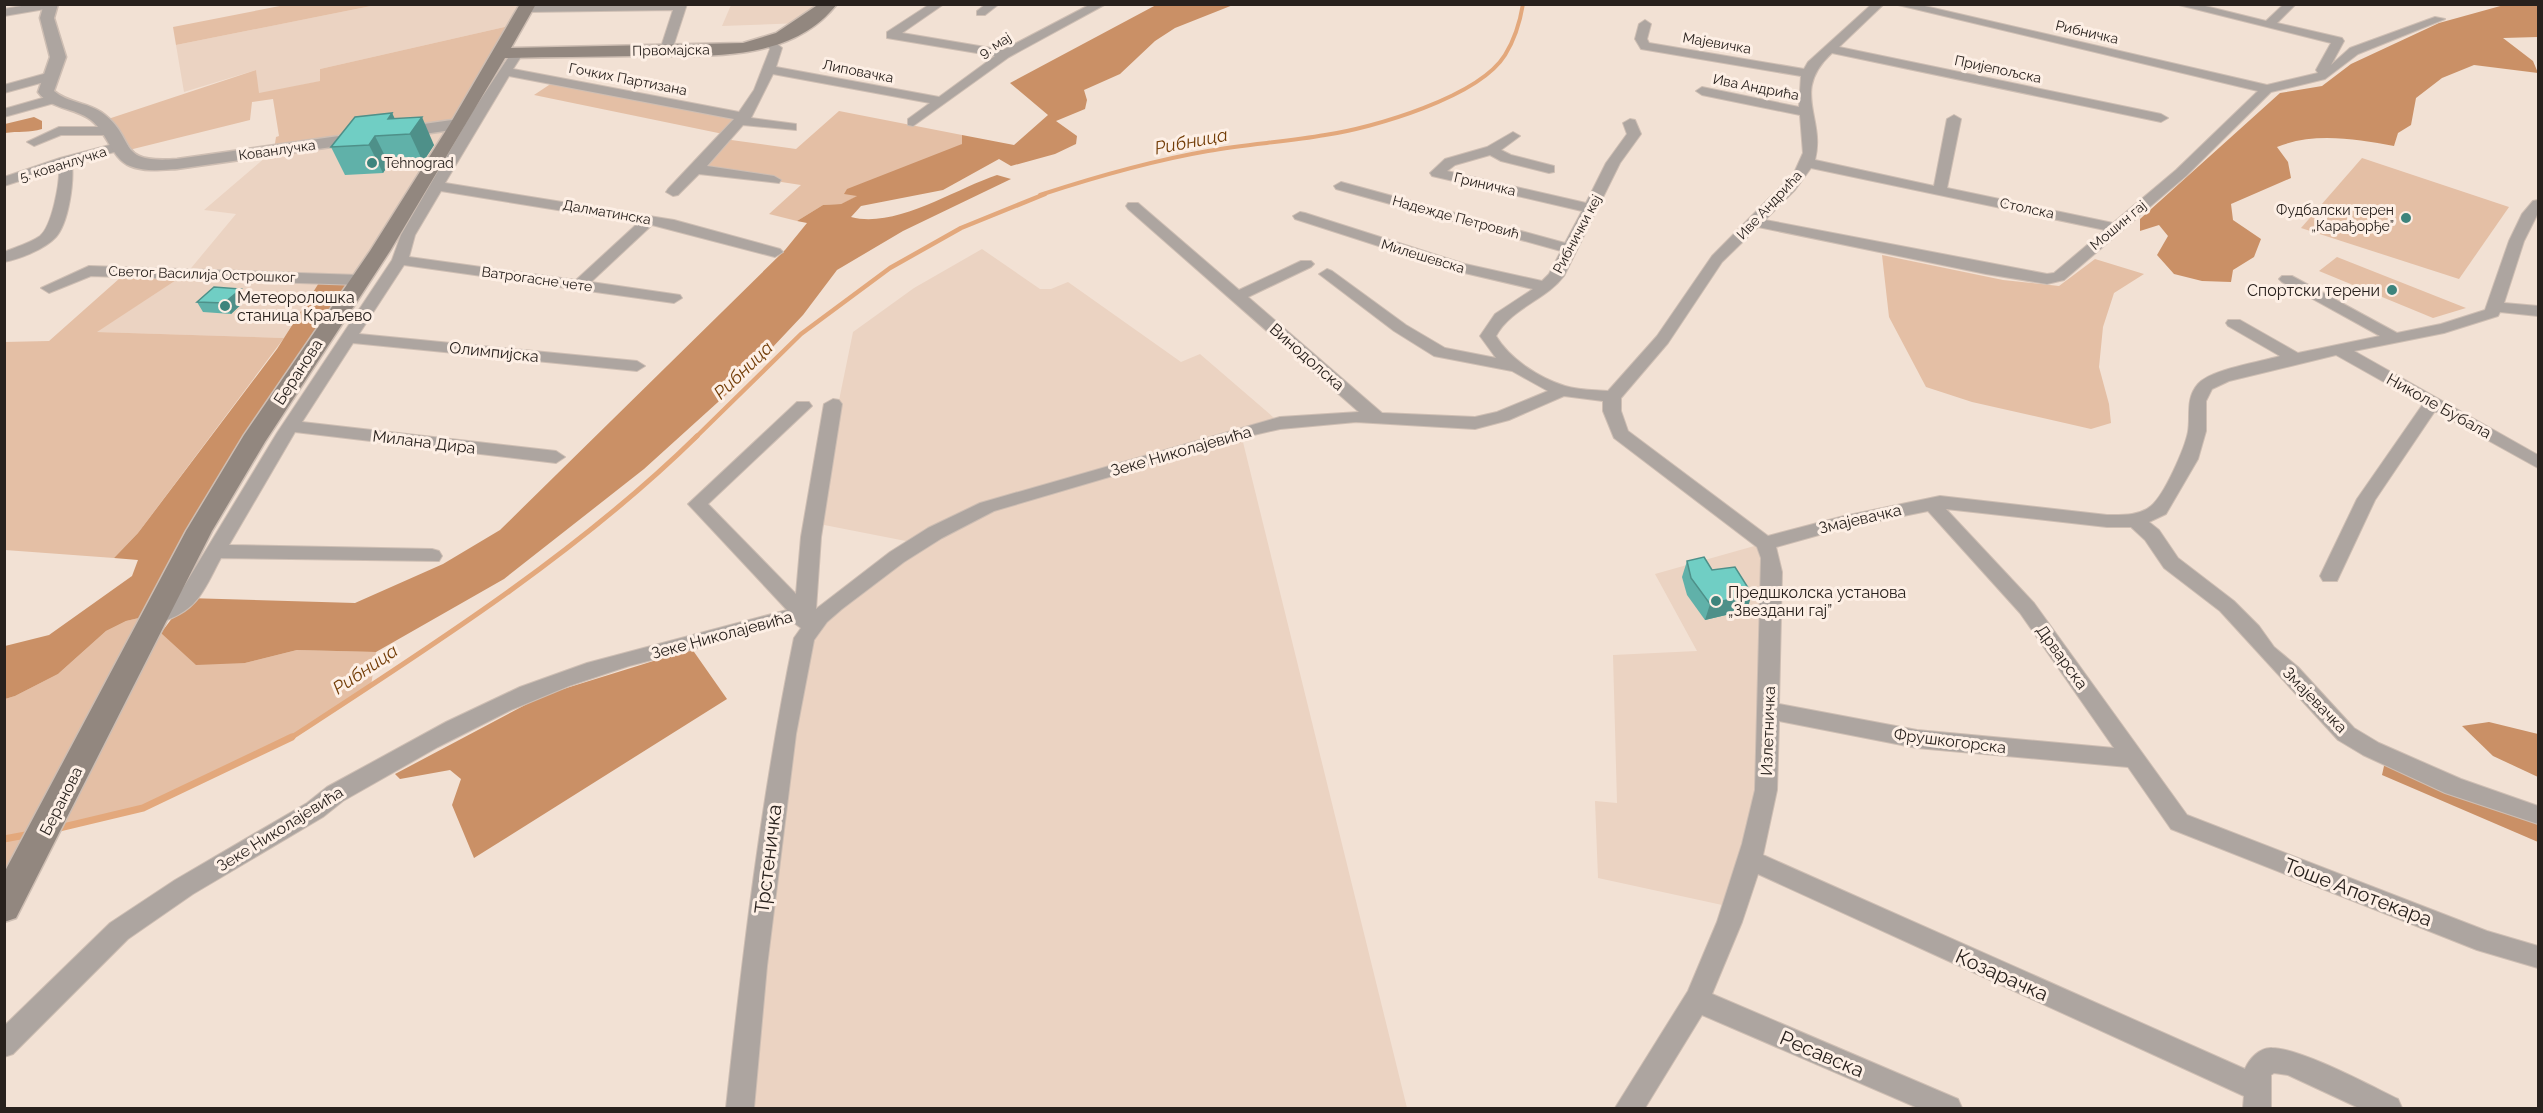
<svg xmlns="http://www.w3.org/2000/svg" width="2543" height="1113" font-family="Raleway,sans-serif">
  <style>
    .built { fill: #ebd3c2 }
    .green { fill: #e4bfa5 }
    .forest { fill: #ca9066 }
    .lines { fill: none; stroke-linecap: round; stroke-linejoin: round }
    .stream-far3 { stroke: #e3a87c; stroke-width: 4 }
    .stream-far2 { stroke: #e3a87c; stroke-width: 4.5 }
    .stream-far1 { stroke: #e3a87c; stroke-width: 5 }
    .stream { stroke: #e3a87c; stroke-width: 7 }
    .minor-casing { stroke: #cebeb3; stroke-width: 2 }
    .tertiary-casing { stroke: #cebeb3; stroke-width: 3 }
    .secondary-casing { stroke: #cebeb3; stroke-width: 3 }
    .minor { fill: #ada5a0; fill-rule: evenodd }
    .tertiary { fill: #ada5a0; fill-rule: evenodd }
    .secondary { fill: #92877f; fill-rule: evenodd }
    .wall { fill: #60b1a9 }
    .shaded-wall { fill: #4e9089 }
    .building { fill: #70cec4; stroke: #4e9089; stroke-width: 1.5 }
    .poi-dot { fill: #3d847c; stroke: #fdefe5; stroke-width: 2 }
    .labels { text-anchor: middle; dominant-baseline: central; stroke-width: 6; stroke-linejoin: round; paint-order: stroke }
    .far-street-label { font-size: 14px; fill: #28211d; stroke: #fdefe5 }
    .far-poi-label { font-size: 14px; fill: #28211d; stroke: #fdefe5; text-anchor: start }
    .poi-label { font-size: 16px; fill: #28211d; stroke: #fdefe5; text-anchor: start }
    .street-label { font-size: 16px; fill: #28211d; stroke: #fdefe5 }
    .water-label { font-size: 18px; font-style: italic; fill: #723c06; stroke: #fdefe5 }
    .near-street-label { font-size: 20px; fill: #28211d; stroke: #fdefe5 }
  </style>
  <rect width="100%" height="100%" fill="#f2e1d4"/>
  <g class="built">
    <path d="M376,5H528L518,24L320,69L321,81L258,94L256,70L184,92L176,45Z"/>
    <path d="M731,5H829L803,23L722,26Z"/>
    <path d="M459,124L359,280L322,278L284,338L96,332L187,273L236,214L204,210L274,150Z"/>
    <path d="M982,249L1040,289H1051L1068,282L1181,362L1200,354L1280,423L1241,434L1407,1108H740L754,966L804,638L916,543L814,523L853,332L914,288Z"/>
    <path d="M1765,543L1769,711L1736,908L1598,878L1595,801L1617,803L1613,655L1697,651L1655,574Z"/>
  </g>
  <g class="green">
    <path d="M285,5H376L176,45L173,27Z"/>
    <path d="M518,24L459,124L274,150L276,137L279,136L273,99L252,102L250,120L125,151L102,121L256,70L259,93L320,81V69Z"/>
    <path d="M555,81L745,117L728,135L534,95Z"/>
    <path d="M839,111L962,135L963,144L858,196L841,204L823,205L797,221L769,214L801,185L696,169L724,139L796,149Z"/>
    <path d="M2362,158L2509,207L2459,279L2301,228Z"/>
    <path d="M1882,255L2003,280L2059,286L2095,259L2144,274L2114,293L2103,327L2099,367L2109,404L2111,423L2091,429L1972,402L1926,387L1889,317Z"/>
    <path d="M2337,257L2466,308L2433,318L2319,271Z"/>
    <path d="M129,270L187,273L97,332L284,338L138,533L114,558L5,550L4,342L49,341Z"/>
    <path d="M156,614L161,633L245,663L297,650L376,652L371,686L283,743L143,808L38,832L5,907V699L15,696L58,674L106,631L126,621Z"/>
  </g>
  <g class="forest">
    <path d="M1156,5H1233L1175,28L1155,41L1120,74L1084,90L1087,100L1085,109L1056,121L1077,136L1076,144L1055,154L1011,166L999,159L943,190L861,206L851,217C895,229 955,189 997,175L1011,179L903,231L837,270L803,315L738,384L644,469L504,579L376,652L297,650L245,663L196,665L161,633L187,598L355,603L443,564L500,530L785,250L807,223L797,221L823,205L841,204L857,196L844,194L847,189L962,144V135L1014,145L1048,115L1010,83Z"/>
    <path d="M2504,5H2538V37L2503,38L2533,61L2538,73L2474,65L2442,78L2416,98L2411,125L2398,133L2394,146C2356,139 2313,132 2277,147L2288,162L2291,178L2231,204L2233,220L2261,239L2254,257L2233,270L2231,282L2202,281L2174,274L2157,255L2168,236L2159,225L2140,231V219L2280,93L2322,86L2351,64L2439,23Z"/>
    <path d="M34,117L42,121V129C29,133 18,131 5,133V124Z"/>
    <path d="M322,278L359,280L156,614L126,621L106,631L58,674L15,696L5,699V646L49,635L132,576L138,560L114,558L138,533L277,349Z"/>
    <path d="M692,649L727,699L474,858L452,805L461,779L450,770L400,779L395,774L544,695Z"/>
    <path d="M2489,722L2538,734V777L2493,756L2462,726Z"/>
    <path d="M2386,757L2427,781L2538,824V842L2382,775Z"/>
  </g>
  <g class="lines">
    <path class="stream-far3" d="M1040,195C1095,177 1150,161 1208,151C1246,144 1286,142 1325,135C1373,128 1479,97 1505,55C1515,39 1520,22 1523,4"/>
    <path class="stream-far2" d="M695,438L801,334L890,268L961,228L1045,194"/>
    <path class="stream-far1" d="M289,739C429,648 578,553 697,436"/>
    <g class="stream">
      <path d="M55,829L143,808L292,737"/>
      <path d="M4,839L31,834"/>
    </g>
    <defs>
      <g id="minor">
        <path d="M33,4L57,5L51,8L4,16V9Z"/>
        <path d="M687,4L672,50L666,54L660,50L673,10L526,12L520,9L526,6Z"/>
        <path d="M930,4H944L902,33L1003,50L1091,4H1106L1009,57L913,126L908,125V119L930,103L773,74L751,118L796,124V130L743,125L707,166L774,176L781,180L779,183L699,174L678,195L673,196L666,192L668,189L734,119L509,76L445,183L674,220L780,249L783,252L775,257L652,225L591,282L680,295L682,298L674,303L404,265L359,334L637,361L645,366L637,371L353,343L302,422L556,451L565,457L556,463L295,432L229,545L432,549L439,551L442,556L439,561L221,558C213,572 205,592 194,603C185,613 161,626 148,622L145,617L148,612L180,593L277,433L392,260L401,235L473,111L514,49L524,52L513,69L739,112L754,90L770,49L765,43L771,39L782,48L776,67L939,97L995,56L887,38V32ZM441,191L638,223L576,280L409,257L415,235Z"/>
        <path d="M986,4H999L985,15H977V11Z"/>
        <path d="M1872,4H1884L1839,47L2161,114L2168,118L2161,122L1832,53C1790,92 1826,117 1815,160L1934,186L1947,119L1954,115L1961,119L1947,188L2113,223L2176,170L2258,91L1894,4H1916L2267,85L2318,73L2316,70L2331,43L2175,4H2197L2266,21L2284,4H2296L2277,23L2342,38L2344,41L2331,65L2350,48L2435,17L2445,19L2358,54L2325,79L2271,92L2186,176L2064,280L2047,284L1986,274L1758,227L1722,262L1668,343L1621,398V411L1628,431L1768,536L1844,516L1940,496L2107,515C2122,515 2139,516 2151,506C2164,496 2185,448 2188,432C2191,415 2185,399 2198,384C2211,369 2261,362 2280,356L2228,326L2226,323L2228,320H2240L2298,353L2380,336L2282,282L2279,279L2282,276H2292L2397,333L2441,324L2485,310L2509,241L2522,214L2533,201L2538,200V213L2524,241L2504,303L2538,306V316L2500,312L2498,316L2444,333L2354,351L2538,455V468L2435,411L2375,500L2337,581H2323L2320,576L2357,499L2423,404L2336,355L2229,381L2212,389L2206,401V431L2198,459L2166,514L2149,522L2159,530L2178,558L2234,601L2259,626L2274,647L2298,667L2354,728L2379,743L2461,779L2538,806V824L2445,793L2363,755L2338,740L2220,611L2164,568L2145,540L2131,527H2107L1946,509L2034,603L2187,815L2487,931L2538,946V968L2477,950L2171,829L2128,767L1917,748L1779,721L1777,790L1763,855L2245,1069C2249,1059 2260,1047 2272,1048C2300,1048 2369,1085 2398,1099L2402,1108H2359L2288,1075L2274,1073L2271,1075V1108H2243L2244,1096L1758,874L1742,922L1712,994L1958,1099L1962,1108H1918L1702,1015L1645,1108H1615L1688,991L1717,922L1742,844L1755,790L1761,558L1757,547L1614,438L1603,411V401L1564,396L1509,420L1475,429L1356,422L1280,429L1245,437L994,511L942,538L904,562L842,609L827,622L814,640L796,734L767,966L754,1108H726C743,950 762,793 794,638L801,628L794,623L629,666L569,686L511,710L438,747L343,801L323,817L193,894L128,939L13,1054L4,1057V1026L110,923L175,880L307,803L327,787L446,722L520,687L587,663L787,610L688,504L797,402H809L812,406L708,504L796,594L801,537L824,404L833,399L839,400L842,404L821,537L816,609L890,552L928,528L980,503L1280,417L1359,412L1128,209L1126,206L1128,203H1138L1239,290L1301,261H1311L1314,264L1311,267L1248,297L1382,413L1475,417L1497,412L1548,391L1512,371L1434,356L1394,331L1319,274L1327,269L1332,271L1406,325L1445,348L1496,358L1480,336L1495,314L1533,289L1456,271L1295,219L1293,216L1300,212L1305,213L1465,264L1542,281L1549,274L1561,251L1336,189L1334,186L1341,182L1565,243L1582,211L1432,176L1430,173L1445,159L1487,147L1513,132L1520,136L1501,150L1511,155L1554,166V172L1549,173L1501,161L1490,155L1455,165L1447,171L1586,203L1606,163L1627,134L1623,123L1630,119L1635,120L1641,134L1620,163L1564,276C1546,300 1511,308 1496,336C1510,359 1539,378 1565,386C1578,390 1594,390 1608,391L1657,336L1712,256L1794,173L1803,153L1800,115L1702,95L1696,91L1702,87L1799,107L1801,76L1641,49L1635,39L1639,24L1645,20L1651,24L1647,39L1649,43L1804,69L1808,62ZM1811,168L2105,230L2054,273L2047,274L1765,220L1795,190ZM1928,511L2020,613L2114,748L1917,730L1779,704L1782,572L1776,547L1844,528Z"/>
        <path d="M51,72L55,73V79L4,93V85Z"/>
        <path d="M53,95L59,99L58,102L4,117V109Z"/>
        <path d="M59,127H111L118,131L111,135H61L34,146L27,142Z"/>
        <path d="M121,142L128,146L126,149L72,163C74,182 69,222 56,237C45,249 20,259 4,262V252C16,247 30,243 40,236C52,226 60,183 59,168L4,186V177L60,158Z"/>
        <path d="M89,266L359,275L367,280L359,285L91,276L49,293L41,288Z"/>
      </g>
      <path id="tertiary" d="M44,4H58L54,18L66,57L54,91C68,103 86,102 101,112C139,139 113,164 177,159L459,119L467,124L459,129L177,169C161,170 145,172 130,166C112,159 107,132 91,120C74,107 51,110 38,92L50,57L40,18Z"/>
      <path id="secondary" d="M520,4H536L511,48L743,43L776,33L819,4H837C789,65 702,55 634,56C591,57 548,57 505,58L390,251L265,442L212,531L16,918L4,922V873L186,531L244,435L370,251L450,124Z"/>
    </defs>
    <use href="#minor" class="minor-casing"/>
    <use href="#tertiary" class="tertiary-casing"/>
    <use href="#secondary" class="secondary-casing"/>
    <use href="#minor" class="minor"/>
    <use href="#tertiary" class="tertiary"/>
    <use href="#secondary" class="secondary"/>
  </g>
  <g class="wall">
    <path d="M392,113L395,119L434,145L423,162L389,164L383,173L345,175L331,147Z"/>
    <path d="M247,299L231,314L203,312L197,302Z"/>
    <path d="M1687,561L1712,570L1747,610L1705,620L1687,595L1682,577Z"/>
  </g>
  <g class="shaded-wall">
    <path d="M392,113L402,135L388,119Z"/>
    <path d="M422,117L434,145L423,162L410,134Z"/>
    <path d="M375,136L389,164L383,173L369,145Z"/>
    <path d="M241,289L247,299L231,314L224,303Z"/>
    <path d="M1752,594L1747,610L1705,620L1710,604Z"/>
  </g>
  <g class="building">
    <path d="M392,113L388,119L422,117L410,134L375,136L369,145L331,147L355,117Z"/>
    <path d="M214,287L241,289L224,303L197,302Z"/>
    <path d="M1704,557L1712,570L1735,567L1752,594L1710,604L1691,578L1687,561Z"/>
  </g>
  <g class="poi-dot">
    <circle cx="372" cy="163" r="6"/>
    <circle cx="2406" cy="218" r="6"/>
    <circle cx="2392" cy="290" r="6"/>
    <circle cx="225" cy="306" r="6"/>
    <circle cx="1716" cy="601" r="6"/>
  </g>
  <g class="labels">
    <g class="far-street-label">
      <text transform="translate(2087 32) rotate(13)">Рибничка</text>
      <text transform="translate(1717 43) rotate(10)">Мајевичка</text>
      <text transform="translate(995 45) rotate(-32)">9. мај</text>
      <text transform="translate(671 50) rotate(-1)">Првомајска</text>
      <text transform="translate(1998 69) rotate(12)">Пријепољска</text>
      <text transform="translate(858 71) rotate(11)">Липовачка</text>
      <text transform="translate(628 79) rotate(11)">Гочких Партизана</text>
      <text transform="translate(1756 87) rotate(11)">Ива Андрића</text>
      <text transform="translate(277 150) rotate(-8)">Кованлучка</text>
      <text transform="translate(63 164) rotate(-17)">5. кованлучка</text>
      <text transform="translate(1485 184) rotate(13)">Гриничка</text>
      <text transform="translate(1769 205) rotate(-47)">Иве Андрића</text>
      <text transform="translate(2027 208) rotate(12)">Столска</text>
      <text transform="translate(607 212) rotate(10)">Далматинска</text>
      <text transform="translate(1456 217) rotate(15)">Надежде Петровић</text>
      <text transform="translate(2118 225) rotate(-40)">Мошин гај</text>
      <text transform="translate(1577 234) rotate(-62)">Рибнички кеј</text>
      <text transform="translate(1423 256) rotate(17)">Милешевска</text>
      <text transform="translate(202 274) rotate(2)">Светог Василија Острошког</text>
      <text transform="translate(537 279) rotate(8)">Ватрогасне чете</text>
    </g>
    <g class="far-poi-label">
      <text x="384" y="163">Tehnograd</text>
      <text x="2394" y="210" text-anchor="end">Фудбалски терен<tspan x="2394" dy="16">„Карађорђе”</tspan></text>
    </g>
    <g class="poi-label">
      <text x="2380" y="290" text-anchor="end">Спортски терени</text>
      <text x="237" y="297">Метеоролошка<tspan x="237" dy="18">станица Краљево</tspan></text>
      <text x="1728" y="592">Предшколска установа<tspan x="1728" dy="18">„Звездани гај”</tspan></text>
    </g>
    <g class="street-label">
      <text transform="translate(494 352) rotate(6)">Олимпијска</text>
      <text transform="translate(1307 357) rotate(41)">Винодолска</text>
      <text transform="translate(298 372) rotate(-57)">Беранова</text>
      <text transform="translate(2439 406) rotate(29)">Николе Бубала</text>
      <text transform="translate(424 442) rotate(7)">Милана Дира</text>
      <text transform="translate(1181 451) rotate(-16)">Зеке Николајевића</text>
      <text transform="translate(1860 519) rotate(-13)">Змајевачка</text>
      <text transform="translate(722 635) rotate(-15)">Зеке Николајевића</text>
      <text transform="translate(2062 657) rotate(54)">Дрварска</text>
      <text transform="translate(2315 700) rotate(46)">Змајевачка</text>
      <text transform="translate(1768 731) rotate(-88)">Излетничка</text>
      <text transform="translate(1950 741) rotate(7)">Фрушкогорска</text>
      <text transform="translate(61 801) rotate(-63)">Беранова</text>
      <text transform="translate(280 829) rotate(-32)">Зеке Николајевића</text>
    </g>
    <g class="water-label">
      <text transform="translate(1191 141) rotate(-11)">Рибница</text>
      <text transform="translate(743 370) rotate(-44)">Рибница</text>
      <text transform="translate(365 669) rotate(-34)">Рибница</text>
    </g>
    <g class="near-street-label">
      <text transform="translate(768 859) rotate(-83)">Трстеничка</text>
      <text transform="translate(2358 892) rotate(21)">Тоше Апотекара</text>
      <text transform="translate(2002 975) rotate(24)">Козарачка</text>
      <text transform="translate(1822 1054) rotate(23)">Ресавска</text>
    </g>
  </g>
  <rect width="2543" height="1113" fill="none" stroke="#28211d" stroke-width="12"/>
</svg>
